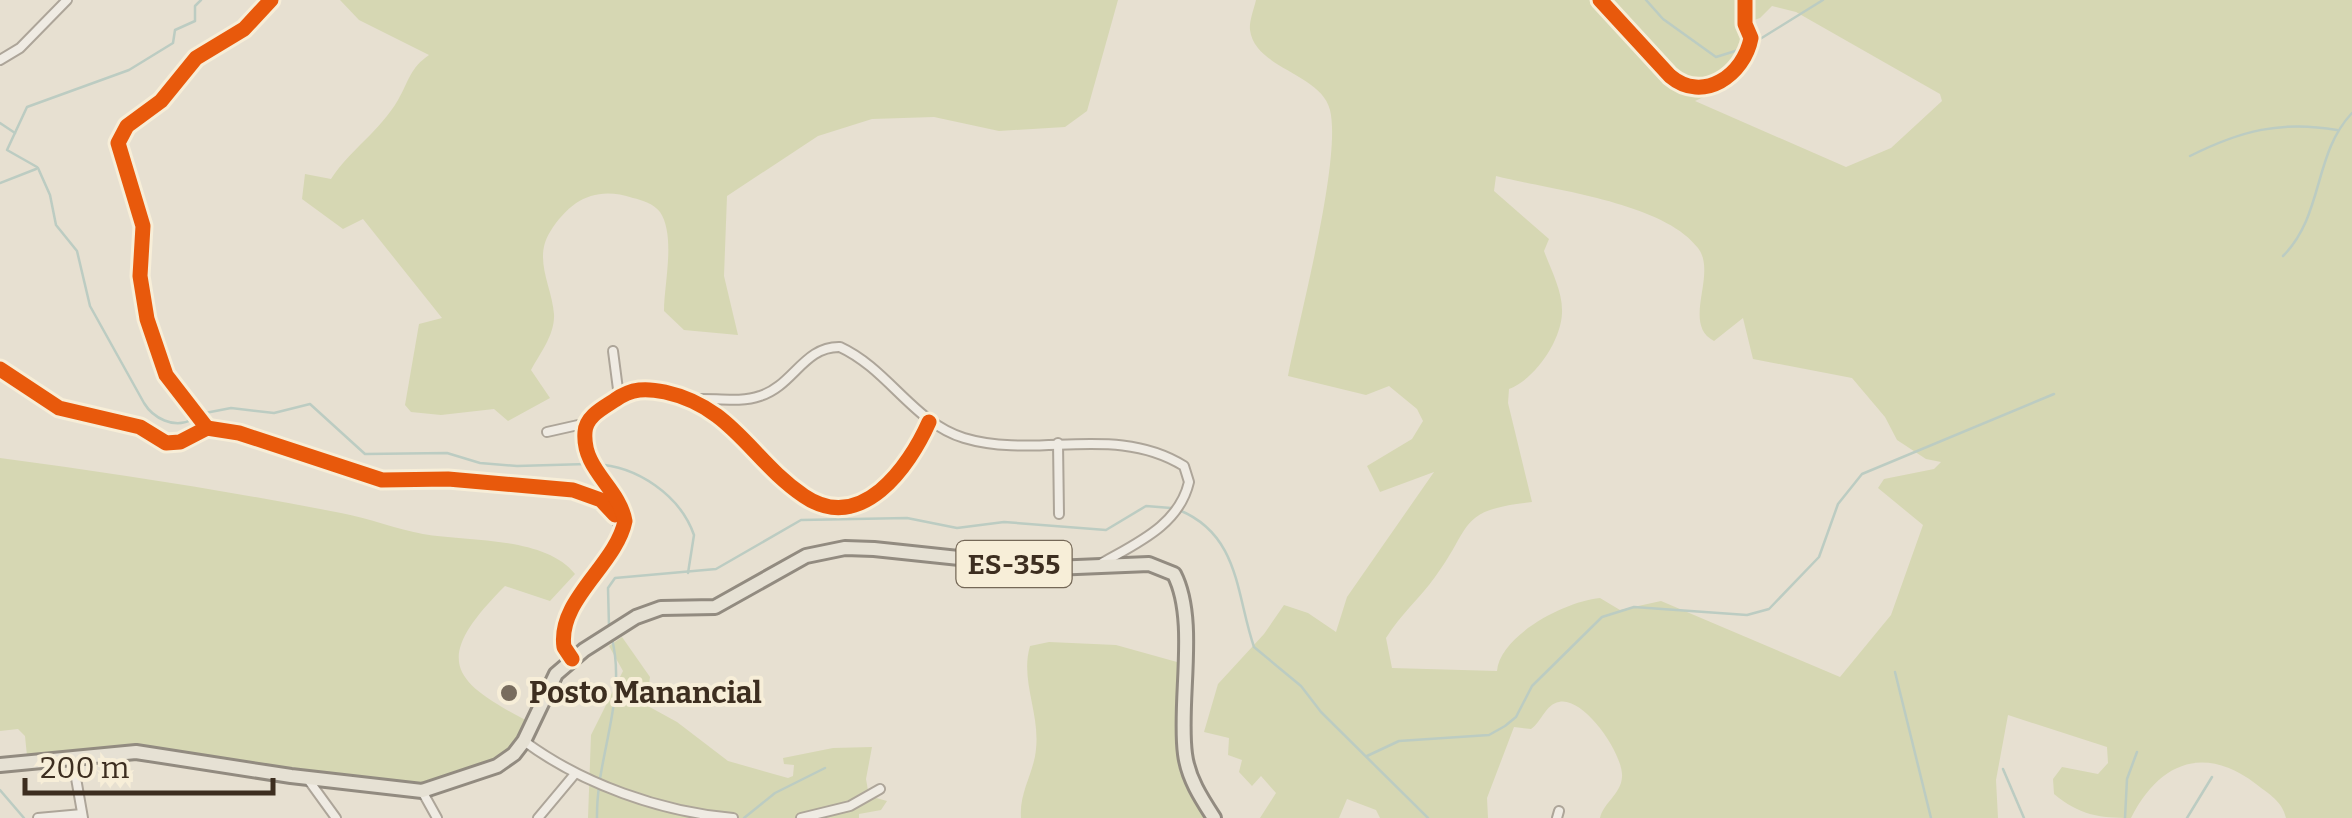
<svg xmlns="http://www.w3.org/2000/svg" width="2352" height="818" font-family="Bitter,serif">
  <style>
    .green { fill: #d6d7b3; fill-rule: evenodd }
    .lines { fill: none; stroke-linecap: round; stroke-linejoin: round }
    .stream { stroke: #bcccc2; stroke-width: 2.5 }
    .street-casing { stroke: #ada599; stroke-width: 12 }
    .secondary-casing { stroke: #9c958a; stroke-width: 16 }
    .primary-casing { stroke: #928b80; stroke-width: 18 }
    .street { stroke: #efebe3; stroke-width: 8 }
    .secondary { stroke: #efebe3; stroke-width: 11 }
    .primary { stroke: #e6e1d4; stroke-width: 12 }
    .cycleway-casing { stroke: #f7eed8; stroke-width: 21 }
    .cycleway { stroke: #e8590c; stroke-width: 15 }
    .poi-dot { fill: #786c5e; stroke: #f7eed8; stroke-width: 4 }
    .labels { text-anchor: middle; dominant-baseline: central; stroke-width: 8; stroke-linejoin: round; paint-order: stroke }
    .shield { fill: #f7eed8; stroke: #756857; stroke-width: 2.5 }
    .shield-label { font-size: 28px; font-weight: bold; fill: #3d2e20 }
    .poi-label { font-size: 30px; font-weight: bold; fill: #3d2e20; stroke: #f7eed8; text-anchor: start }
  </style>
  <rect width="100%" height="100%" fill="#e7e0d1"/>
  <g class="green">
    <path d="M340,0H1118L1087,111L1065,127L999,131L934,117L872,119L818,136L727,196L724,276L738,335L684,330L664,311C664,284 676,236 660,212C654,204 642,200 633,198C596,186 571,199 550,232C533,259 552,286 554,314C555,335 540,353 531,370L550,398L508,421L494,409L441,415L411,412L405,405L419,324L442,318L363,219L343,229L302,199L305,174L331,179C350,150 380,131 398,100C409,81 410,68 429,55L359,20Z"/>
    <path d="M1256,0H2352V818H2286C2282,801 2270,795 2256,784C2205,745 2160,761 2131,818C2099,818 2079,815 2054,794L2053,779L2062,767L2098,774L2108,763L2107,747L2008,715L1996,780L1998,818H1600C1604,802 1621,794 1622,777C1624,755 1584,696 1559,702C1546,704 1542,721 1531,729L1514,727L1487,798L1488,818H1380L1376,810L1347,799L1339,818H1260L1276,793L1261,776L1252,786L1239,772L1242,760L1228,755L1229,738L1204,732L1218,684L1264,634L1284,605L1308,613L1336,632L1347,597L1434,472L1380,492L1367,466L1412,439L1423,421L1417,409L1389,386L1366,395L1288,376C1299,319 1342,159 1330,110C1321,73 1255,69 1250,30C1249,21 1254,9 1256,0ZM1772,6L1796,12L1940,94L1942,101L1891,148L1846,167L1695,101L1731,84L1745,55L1737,26L1760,18ZM1496,176C1551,190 1663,202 1698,248C1718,274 1681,324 1714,341L1743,318L1753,359L1852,378L1885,417L1897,440L1926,459L1941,462L1934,469L1884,479L1878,488L1923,525L1891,615L1840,677L1661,601L1620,610L1600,598C1566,601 1500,635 1497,671L1392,668L1386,638C1400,615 1420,598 1435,577C1473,526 1456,510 1532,502L1508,403L1509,389C1535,379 1561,341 1562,313C1563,292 1551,270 1544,251L1549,239L1494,191Z"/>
    <path d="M0,458C114,473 228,491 341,513C369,518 395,529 423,534C468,542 545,536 575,574L550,601L505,586C429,662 452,682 535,725L503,761L419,784L149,749L27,756L25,736L18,729L0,731Z"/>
    <path d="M622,637L650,677L646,705L677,722L728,761L788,778L793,776L794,765L784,764L783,758L833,748L872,747L866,779L869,796L887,801L881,810L859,814V818H588L591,735L623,671L609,646Z"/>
    <path d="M1049,642L1116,645L1177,662L1183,768L1210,818H1021C1019,792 1034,773 1036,749C1040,713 1020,680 1030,646Z"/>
  </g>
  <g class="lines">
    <g class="stream">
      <path d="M1646,0L1663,19L1716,57L1745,48"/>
      <path d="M1752,44L1823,0"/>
      <path d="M0,123L15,133"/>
      <path d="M2190,156C2240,131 2281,120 2337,130"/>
      <path d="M37,167L7,150L27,107L129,70L173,43L175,30L195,21V6L201,0"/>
      <path d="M38,168L50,195L56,225L77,251L90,306L144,403C153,418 174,429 191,420"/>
      <path d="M0,183L36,169"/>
      <path d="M2283,256C2324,215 2313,154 2352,113"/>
      <path d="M200,414L231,408L274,413L310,404L365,454L447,453L480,463L517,466L587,464"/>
      <path d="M595,464C637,466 680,495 694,535L688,573"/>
      <path d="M1179,510C1240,535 1236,595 1254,647L1301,686L1321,712L1428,818"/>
      <path d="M609,626L608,588L615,578L716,569L801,520L907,518L957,528L1004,522L1106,530L1146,506L1171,508"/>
      <path d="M1895,672L1931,818"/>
      <path d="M1367,756L1399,741L1489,735L1505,726L1516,717L1532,686L1602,617L1634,607L1747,615L1769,609L1819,557L1838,504L1862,474L2054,394"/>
      <path d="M2003,769L2024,818"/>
      <path d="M0,790L24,818"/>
      <path d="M597,818C596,757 627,699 612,639"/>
      <path d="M744,818L775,793L825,768"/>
      <path d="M2125,818L2127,779L2137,752"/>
      <path d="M2187,818L2212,777"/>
    </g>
    <defs>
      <g id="street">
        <path d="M1600,0L1670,76C1703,104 1744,75 1751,38L1745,24V0"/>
        <path d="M0,60L20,48L67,0"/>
        <path d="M613,351L619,397"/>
        <path d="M695,399C715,398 741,403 760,396C793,386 804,346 840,347C888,369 914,423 964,438C1037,460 1115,423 1184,466L1189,482C1179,525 1137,543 1102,563"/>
        <path d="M207,428L260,438L382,480L448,479L573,490L601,500L623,530"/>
        <path d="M547,432L587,423"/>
        <path d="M1058,443L1059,514"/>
        <path d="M572,659L564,647C557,600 616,565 625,521C619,487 582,470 585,432C586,416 603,408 615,400C632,388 646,388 665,392C733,407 751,460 804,496C861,535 909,467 929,422"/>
        <path d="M524,741C582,784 661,812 733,818"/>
        <path d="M73,761L83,818"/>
        <path d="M307,778L336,818"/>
        <path d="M422,791L437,818"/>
        <path d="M38,818L82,814"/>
        <path d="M538,818L574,775"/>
        <path d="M801,818L850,806L880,789"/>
        <path d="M1557,818L1559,811"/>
      </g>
      <path id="secondary" d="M0,369L59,408L140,427L166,443L180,442L207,428L166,375L147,319L140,276L143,226L118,143L127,126L161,101L196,58L244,29L271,0"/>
      <path id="primary" d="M0,765L136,752L291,776L422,791L497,766L514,754L524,741L556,674L584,650L636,617L661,608L715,607L806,556L845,548L874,549L1053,568L1149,564L1174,574C1198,620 1178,702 1185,754C1188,778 1201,798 1214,818"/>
    </defs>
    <use href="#street" class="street-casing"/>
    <use href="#secondary" class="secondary-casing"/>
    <use href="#primary" class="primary-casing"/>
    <use href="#street" class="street"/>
    <use href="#secondary" class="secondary"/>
    <use href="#primary" class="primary"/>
    <defs>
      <g id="cycleway">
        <path d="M1600,0L1670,76C1703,104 1744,75 1751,38L1745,24V0"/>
        <path d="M0,369L59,408L140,427L166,443L180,442L207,428L239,433L382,480L448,479L573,490L601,500L615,515"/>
        <path d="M207,428L166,375L147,319L140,276L143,226L118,143L127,126L161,101L196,58L244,29L271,0"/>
        <path d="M572,659L564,647C557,600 616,565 625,521C619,487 582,470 585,432C586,416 603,408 615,400C632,388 646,388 665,392C733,407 751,460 804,496C861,535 909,467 929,422"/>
      </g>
    </defs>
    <use href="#cycleway" class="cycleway-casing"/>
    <use href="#cycleway" class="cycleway"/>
  </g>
  <circle class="poi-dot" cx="509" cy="693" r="10"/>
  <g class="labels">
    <rect class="shield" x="956.5" y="541" width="115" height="46" rx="8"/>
    <g class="shield-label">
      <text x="1014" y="564">ES-355</text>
    </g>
    <g class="poi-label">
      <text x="529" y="693">Posto Manancial</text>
    </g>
  </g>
  <path d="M25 778v15h248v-15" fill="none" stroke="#3d2e20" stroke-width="5"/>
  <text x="40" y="778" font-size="30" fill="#3d2e20" stroke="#f7eed8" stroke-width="8" paint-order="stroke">200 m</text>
</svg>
